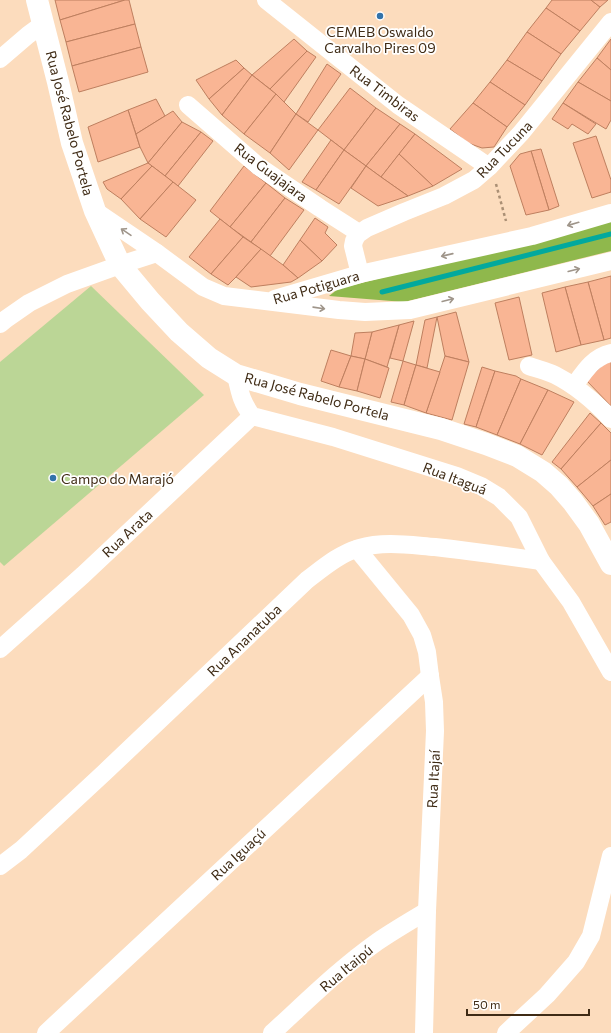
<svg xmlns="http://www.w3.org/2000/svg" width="611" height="1033" font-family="Commissioner,sans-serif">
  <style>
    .green { fill: #bbd696 }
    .forest { fill: #8fb84c }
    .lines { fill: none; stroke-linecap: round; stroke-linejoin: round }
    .stream { stroke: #02a99e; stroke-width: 5 }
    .building { fill: #f9b594; stroke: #be7f5f }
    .path { stroke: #ab9075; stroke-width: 2.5; stroke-dasharray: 3 3; stroke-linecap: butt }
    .street { stroke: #fff; stroke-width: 18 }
    .secondary { stroke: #fff; stroke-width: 22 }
    .oneway { stroke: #9f958a }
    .poi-dot { fill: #3373aa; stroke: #fff; stroke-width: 1.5 }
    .labels { text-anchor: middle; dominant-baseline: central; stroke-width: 3.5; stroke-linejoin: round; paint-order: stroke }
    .poi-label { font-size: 14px; fill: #3f2b15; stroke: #fff }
    .street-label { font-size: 14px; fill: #3f2b15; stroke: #fff }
  </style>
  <rect width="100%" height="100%" fill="#fcdcbd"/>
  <path class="green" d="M91,286L204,395L4,566L0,562V362Z"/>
  <path class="forest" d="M611,219V251L404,302L329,296L338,289Z"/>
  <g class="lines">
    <path class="stream" d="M382,292L611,234"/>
  </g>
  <g class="building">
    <path d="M55,0H125L60,20Z"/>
    <path d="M125,0H129L135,24L66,42L60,20Z"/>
    <path d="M552,0H591L600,7L580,31L546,8Z"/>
    <path d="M591,0H608L600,7Z"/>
    <path d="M546,8L580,31L561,54L527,32Z"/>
    <path d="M135,24L141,47L72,66L66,42Z"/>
    <path d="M527,32L561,54L542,81L507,60Z"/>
    <path d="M294,39L307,51L270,89L252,75Z"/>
    <path d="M611,39V70L597,58Z"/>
    <path d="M141,47L148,72L79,92L72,66Z"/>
    <path d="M307,51L316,57L284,102L270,89Z"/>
    <path d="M597,58L611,70V101L578,82Z"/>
    <path d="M236,60L244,68L209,99L196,80Z"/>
    <path d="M507,60L542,81L525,105L490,82Z"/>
    <path d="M327,64L341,74L308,122L296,114Z"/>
    <path d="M244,68L252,75L222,115L209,99Z"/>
    <path d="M252,75L276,94L244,134L222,115Z"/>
    <path d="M490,82L525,105L507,127L473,103Z"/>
    <path d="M578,82L611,101V120L606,129L563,103Z"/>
    <path d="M350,88L376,108L344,150L318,130Z"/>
    <path d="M276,94L296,114L270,153L244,134Z"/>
    <path d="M156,99L165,116L136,134L128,110Z"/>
    <path d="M473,103L507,127L494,147L482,148L468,143L450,129Z"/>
    <path d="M563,103L596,124L588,134L572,124L568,129L552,119Z"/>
    <path d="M376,108L400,124L366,166L344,150Z"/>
    <path d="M128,110L140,147L98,162L88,127Z"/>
    <path d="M173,111L182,122L148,163L140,147L136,134Z"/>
    <path d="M296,114L318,130L289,170L270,153Z"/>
    <path d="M182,122L201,132L165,176L148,163Z"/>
    <path d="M400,124L415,134L381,177L366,166Z"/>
    <path d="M201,132L213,141L178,186L165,176Z"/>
    <path d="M415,134L462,169L433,186L399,154Z"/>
    <path d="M596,136L611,180V192L592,198L573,143Z"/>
    <path d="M331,140L344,150L316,190L302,182Z"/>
    <path d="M541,149L559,206L549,210L531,151Z"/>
    <path d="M344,150L366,166L339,204L316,190Z"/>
    <path d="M531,151L549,210L526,215L510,166L520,154Z"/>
    <path d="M399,154L433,186L408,196L381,177Z"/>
    <path d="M148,163L152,166L121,199L107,189L103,182Z"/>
    <path d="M152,166L173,182L140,219L121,199Z"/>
    <path d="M244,166L266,183L230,227L210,211Z"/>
    <path d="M366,166L381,177L408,196L378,206L351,188Z"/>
    <path d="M173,182L196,200L166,237L140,219Z"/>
    <path d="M266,183L285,198L251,242L230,227Z"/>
    <path d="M285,198L304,210L270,256L251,242Z"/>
    <path d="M315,218L328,227L325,233L337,245L322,261L300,240Z"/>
    <path d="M220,219L243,237L211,274L189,257Z"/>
    <path d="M243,237L261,249L236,277L228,285L211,274Z"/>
    <path d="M300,240L322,261L298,278L283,265Z"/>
    <path d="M261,249L283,265L298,278L291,282L251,287L236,277Z"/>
    <path d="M611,276V338L604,340L588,282Z"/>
    <path d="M588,282L604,340L581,345L565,287Z"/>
    <path d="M565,287L581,345L556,352L542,293Z"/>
    <path d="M519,297L532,355L509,360L495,303Z"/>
    <path d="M456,312L469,362L445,356L437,317Z"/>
    <path d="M437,317L427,368L416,365L425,320Z"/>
    <path d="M414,321L403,361L390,358L399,325Z"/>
    <path d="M399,325L387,367L365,359L372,332Z"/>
    <path d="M372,332L365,359L351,356L355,333Z"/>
    <path d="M331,350L351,356L339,387L321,381Z"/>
    <path d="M351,356L365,359L357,391L339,387Z"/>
    <path d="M445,356L469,362L452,420L426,413Z"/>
    <path d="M611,358V406L586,380Z"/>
    <path d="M365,359L389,368L380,398L357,391Z"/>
    <path d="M403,361L416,365L404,405L391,402Z"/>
    <path d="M416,365L440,372L426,413L404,405Z"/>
    <path d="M482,367L495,371L476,427L464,424Z"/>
    <path d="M495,371L516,376L521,379L497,435L476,427Z"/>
    <path d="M521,379L548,390L520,444L497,435Z"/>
    <path d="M548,390L574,402L542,455L520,444Z"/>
    <path d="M590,413L601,423L561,469L552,462Z"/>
    <path d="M601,423L611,433V460L577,487L561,469Z"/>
    <path d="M611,460V494L593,506L577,487Z"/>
    <path d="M611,494V522L605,525L593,506Z"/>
  </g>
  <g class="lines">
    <path class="path" d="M496,184L506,221"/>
    <g class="street">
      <path d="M266,0L398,105L489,167"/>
      <path d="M0,59L28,35L43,24"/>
      <path d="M188,105L258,166L320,208L359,233"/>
      <path d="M95,211L157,253L203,287L224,296L339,310L365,312L410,310L611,261"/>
      <path d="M360,274L353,246L354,241L357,235L367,228L404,212L444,196L474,180L489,167L521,133L611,22"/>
      <path d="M275,299L360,274L532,236L611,213"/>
      <path d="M0,324L6,319L29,303L67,284L120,265L157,253"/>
      <path d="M529,366C537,369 547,371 555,375C577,386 594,401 611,419"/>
      <path d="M236,375C240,393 241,401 252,416L333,437L457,476L481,486L499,497L519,517L541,561L571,602L611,672"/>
      <path d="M574,386C584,372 593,357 611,353"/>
      <path d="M357,549L411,615L422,635L427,652L430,676L434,702L435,731L427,911L424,1033"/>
      <path d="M0,649L83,575L252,416"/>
      <path d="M0,866L21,850L105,772L307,580C323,568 339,554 359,548C384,541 409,545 435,547C470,551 506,556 541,561"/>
      <path d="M46,1033L430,676"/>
      <path d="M272,1033C306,1002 339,969 377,942C393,931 410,921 427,911"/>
      <path d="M506,1033L547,995L576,962L591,936L611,856"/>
    </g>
    <path class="secondary" d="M37,0L58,82L72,143L95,211L120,265L150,301L179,332L209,358L236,375L300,394L441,429L486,444L517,456L543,472L559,486L573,502L589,524L611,564"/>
  </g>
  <defs><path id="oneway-shaft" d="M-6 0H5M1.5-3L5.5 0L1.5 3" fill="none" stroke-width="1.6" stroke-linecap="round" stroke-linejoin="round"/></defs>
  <g class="oneway">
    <use href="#oneway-shaft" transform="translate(573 224) rotate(164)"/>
    <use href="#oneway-shaft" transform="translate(126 232) rotate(-146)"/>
    <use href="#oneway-shaft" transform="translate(447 255) rotate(167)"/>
    <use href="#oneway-shaft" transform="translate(574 270) rotate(-14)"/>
    <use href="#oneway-shaft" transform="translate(448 300) rotate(-14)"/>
    <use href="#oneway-shaft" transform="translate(319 308) rotate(8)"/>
  </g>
  <g class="poi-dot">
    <circle cx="380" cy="16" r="4"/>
    <circle cx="53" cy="478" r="4"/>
  </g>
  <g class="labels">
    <g class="poi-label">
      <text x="380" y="31">CEMEB Oswaldo<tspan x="380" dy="16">Carvalho Pires 09</tspan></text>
      <text x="61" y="478" text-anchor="start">Campo do Marajó</text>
    </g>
    <g class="street-label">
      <text transform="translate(385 93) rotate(37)">Rua Timbiras</text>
      <text transform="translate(70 123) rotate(75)">Rua José Rabelo Portela</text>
      <text transform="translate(504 149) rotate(-46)">Rua Tucuna</text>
      <text transform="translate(271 172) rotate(37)">Rua Guajajara</text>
      <text transform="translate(316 287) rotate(-16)">Rua Potiguara</text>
      <text transform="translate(317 396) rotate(15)">Rua José Rabelo Portela</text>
      <text transform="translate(455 478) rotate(21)">Rua Itaguá</text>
      <text transform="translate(127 533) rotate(-43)">Rua Arata</text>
      <text transform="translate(244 640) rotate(-44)">Rua Ananatuba</text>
      <text transform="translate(433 779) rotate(-87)">Rua Itajaí</text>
      <text transform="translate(238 854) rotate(-43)">Rua Iguaçú</text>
      <text transform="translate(346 968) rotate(-40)">Rua Itaipú</text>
    </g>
  </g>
  <path d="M467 1009v6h122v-6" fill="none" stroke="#3f2b15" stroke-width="2"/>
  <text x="473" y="1009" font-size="12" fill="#3f2b15" stroke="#ffffff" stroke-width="3" paint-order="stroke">50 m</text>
</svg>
